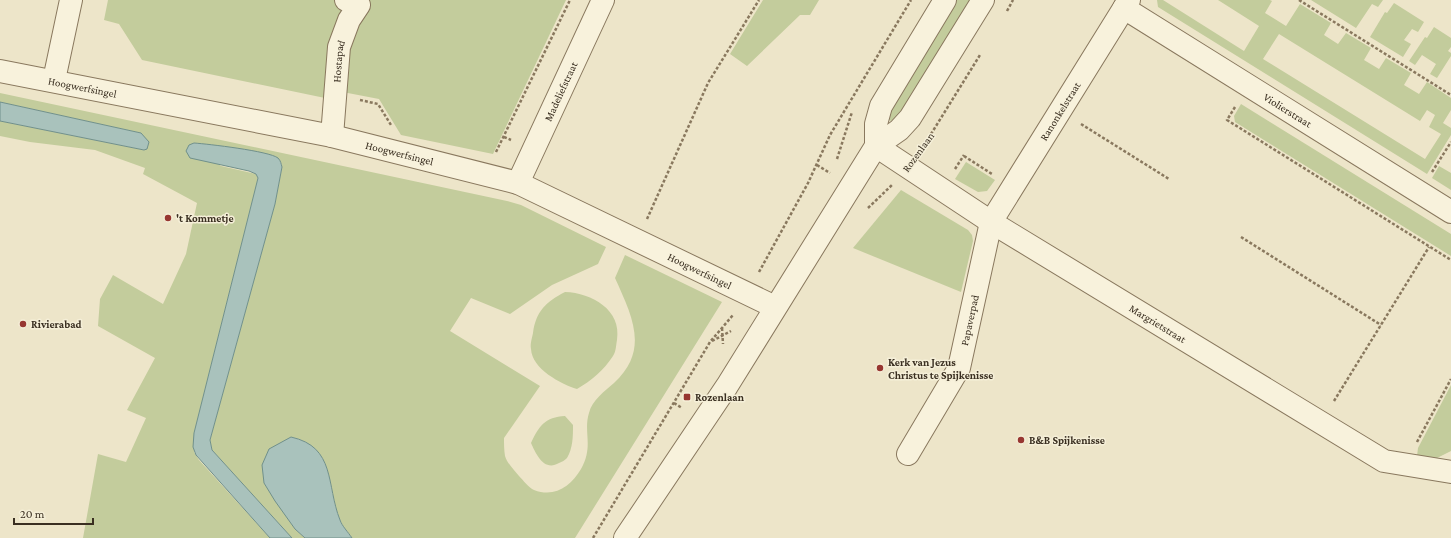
<svg xmlns="http://www.w3.org/2000/svg" width="1451" height="538" font-family="'Crimson Pro',serif">
  <style>
    .green { fill: #c3cc9c; fill-rule: evenodd }
    .water { fill: #a9c2bc; stroke: #70908b }
    .lines { fill: none; stroke-linecap: round; stroke-linejoin: round }
    .pedestrian-casing { stroke: #89785e; stroke-width: 24 }
    .minor-casing { stroke: #89785e; stroke-width: 24 }
    .tertiary-casing { stroke: #89785e; stroke-width: 24 }
    .path { stroke: #89785e; stroke-width: 2.5; stroke-dasharray: 3 2; stroke-linecap: butt }
    .pedestrian { stroke: #f8f2dc; stroke-width: 22 }
    .minor { stroke: #f8f2dc; stroke-width: 22 }
    .tertiary { stroke: #f8f2dc; stroke-width: 22 }
    .poi-dot { fill: #973630; stroke: #f5efd8; stroke-width: 1.5 }
    .labels { text-anchor: middle; dominant-baseline: central; stroke-width: 3; stroke-linejoin: round; paint-order: stroke }
    .street-label { font-size: 11px; fill: #3a2f21; stroke: #f5efd8 }
    .poi-label { font-size: 11px; font-weight: bold; fill: #3a2f21; stroke: #f5efd8; text-anchor: start }
  </style>
  <rect width="100%" height="100%" fill="#ede5c9"/>
  <g class="green">
    <path d="M108,0H566L493,154L401,135L379,99L327,89L325,98L142,60L119,24L104,20Z"/>
    <path d="M763,0H819L810,15H800L747,66L730,54Z"/>
    <path d="M954,0H974L904,113L891,121L888,119V106Z"/>
    <path d="M1157,0H1163L1244,51L1259,26L1218,0H1270L1272,1L1265,13L1286,26L1300,4L1331,23L1324,35L1338,44L1346,33L1371,48L1364,60L1379,69L1386,58L1411,73L1404,85L1419,94L1427,82L1451,98V110L1443,123L1451,128V135L1427,174L1158,7ZM1279,34L1420,121L1427,110L1435,115L1429,127L1441,134L1425,159L1263,59Z"/>
    <path d="M1311,0H1383L1378,7L1372,4L1356,28Z"/>
    <path d="M1394,3L1424,22L1418,32L1412,29L1404,40L1411,44L1403,57L1370,37L1385,12L1387,13Z"/>
    <path d="M1434,27L1451,38V47L1448,51L1451,53V56L1437,78L1430,74L1436,64L1422,55L1415,65L1409,61L1425,37L1427,38Z"/>
    <path d="M0,93L507,201L521,205L606,247L598,264L552,285L510,314L471,298L450,331L540,386L504,438C504,444 504,450 505,456C507,463 514,470 519,476C523,480 529,488 534,490C555,498 571,486 581,469C594,446 583,432 589,413C592,400 605,391 614,383C650,350 632,316 615,278L625,255L722,302L575,538H352C348,532 342,526 340,520C326,485 336,448 291,437L264,483L295,529L305,538H292L212,450L210,440L275,204L282,167L281,163L274,156L264,154L194,143L192,144L221,166L256,174L258,178L194,433V452L199,460L270,538H83L98,454L126,462L146,418L127,410L155,358L98,326L100,299L113,275L163,304L186,254L197,203L143,174L145,168L95,150L30,142L0,136V121L144,150L141,133L0,102Z"/>
    <path d="M1241,104L1451,234V256L1235,122L1234,116Z"/>
    <path d="M966,162L995,180L987,191L978,192L955,179Z"/>
    <path d="M1439,166L1451,173V190L1432,178Z"/>
    <path d="M901,190L968,230L972,235L973,241L961,292L853,248Z"/>
    <path d="M565,292C592,293 622,310 617,340C616,345 616,352 613,356C604,370 591,381 577,389C561,384 532,369 531,349C530,344 532,338 533,333C536,311 546,302 565,292Z"/>
    <path d="M1451,385V451L1437,458L1417,456L1418,448Z"/>
    <path d="M565,416L573,425C573,436 573,448 567,458C565,460 562,462 559,463C544,472 536,454 531,443C539,426 545,417 565,416Z"/>
  </g>
  <g class="water">
    <path d="M0,102L141,133L149,142L147,149L144,150L0,121Z"/>
    <path d="M194,143C208,144 269,151 278,158C281,161 281,164 282,167L275,204L210,440L212,450L292,538H270L196,455L193,447L194,433L258,178L256,174L249,171L190,158L186,151L189,145Z"/>
    <path d="M291,437C336,447 326,485 340,520C342,526 348,532 352,538H305L295,529L275,501L264,483L262,465L269,449Z"/>
  </g>
  <g class="lines">
    <defs>
      <g id="pedestrian">
        <path id="s1" d="M332,136L339,47L349,20L359,5L346,0"/>
      </g>
      <g id="minor">
        <path id="s2" d="M1124,8L1451,212"/>
        <path id="s3" d="M0,71L332,136L518,183L775,307"/>
        <path d="M54,80L71,0"/>
        <path id="s4" d="M876,146L991,222L1384,461L1451,472"/>
        <path id="s5" d="M518,183L603,0"/>
        <path id="s6" d="M908,454L959,368L991,222L1129,0"/>
      </g>
      <g id="tertiary">
        <path d="M876,146V124L881,106L945,0"/>
        <path d="M625,538L727,386L876,146L899,130L910,118L983,0"/>
      </g>
    </defs>
    <use href="#pedestrian" class="pedestrian-casing"/>
    <use href="#minor" class="minor-casing"/>
    <use href="#tertiary" class="tertiary-casing"/>
    <g class="path">
      <path d="M1299,0L1451,95"/>
      <path d="M1007,11L1013,0"/>
      <path d="M360,100L378,104L391,125"/>
      <path d="M1235,107L1227,120L1451,260"/>
      <path d="M1081,124L1169,179"/>
      <path d="M504,137L511,140"/>
      <path d="M923,147L980,55"/>
      <path d="M496,152L570,0"/>
      <path d="M964,156L992,174"/>
      <path d="M837,159L852,112"/>
      <path d="M817,165L830,173"/>
      <path d="M955,169L964,155"/>
      <path d="M1432,172L1451,142"/>
      <path d="M868,208L892,185"/>
      <path d="M647,219L708,83L759,0"/>
      <path d="M1241,237L1381,325"/>
      <path d="M759,272L808,183L830,135L911,0"/>
      <path d="M722,328L723,344"/>
      <path d="M712,341L731,331"/>
      <path d="M1334,401L1429,247"/>
      <path d="M674,403L682,408"/>
      <path d="M1417,442L1451,379"/>
      <path d="M593,538L710,342L733,315"/>
    </g>
    <use href="#pedestrian" class="pedestrian"/>
    <use href="#minor" class="minor"/>
    <use href="#tertiary" class="tertiary"/>
  </g>
  <g class="poi-dot">
    <circle cx="168" cy="218" r="4"/>
    <circle cx="23" cy="324" r="4"/>
    <circle cx="880" cy="368" r="4"/>
    <rect x="683" y="393" width="8" height="8" rx="2"/>
    <circle cx="1021" cy="440" r="4"/>
  </g>
  <g class="labels">
    <g class="street-label">
      <text stroke="none"><textPath href="#s1" startOffset="75">Hostapad</textPath></text>
      <text stroke="none"><textPath href="#s3" startOffset="84">Hoogwerfsingel</textPath></text>
      <text stroke="none"><textPath href="#s5" startOffset="101">Madeliefstraat</textPath></text>
      <text stroke="none"><textPath href="#s2" startOffset="193">Violierstraat</textPath></text>
      <text stroke="none"><textPath href="#s6" startOffset="380">Ranonkelstraat</textPath></text>
      <text transform="translate(918 152) rotate(-54)">Rozenlaan</text>
      <text stroke="none"><textPath href="#s3" startOffset="408">Hoogwerfsingel</textPath></text>
      <text stroke="none"><textPath href="#s3" startOffset="732">Hoogwerfsingel</textPath></text>
      <text stroke="none"><textPath href="#s6" startOffset="149">Papaverpad</textPath></text>
      <text stroke="none"><textPath href="#s4" startOffset="333">Margrietstraat</textPath></text>
    </g>
    <g class="poi-label">
      <text x="176" y="218">'t Kommetje</text>
      <text x="31" y="324">Rivierabad</text>
      <text x="888" y="362">Kerk van Jezus<tspan x="888" dy="13">Christus te Spijkenisse</tspan></text>
      <text x="695" y="397">Rozenlaan</text>
      <text x="1029" y="440">B&amp;B Spijkenisse</text>
    </g>
  </g>
  <path d="M14 518v6h79v-6" fill="none" stroke="#3a2f21" stroke-width="2"/>
  <text x="20" y="518" font-size="12" fill="#3a2f21" stroke="#f5efd8" stroke-width="3" paint-order="stroke">20 m</text>
</svg>
